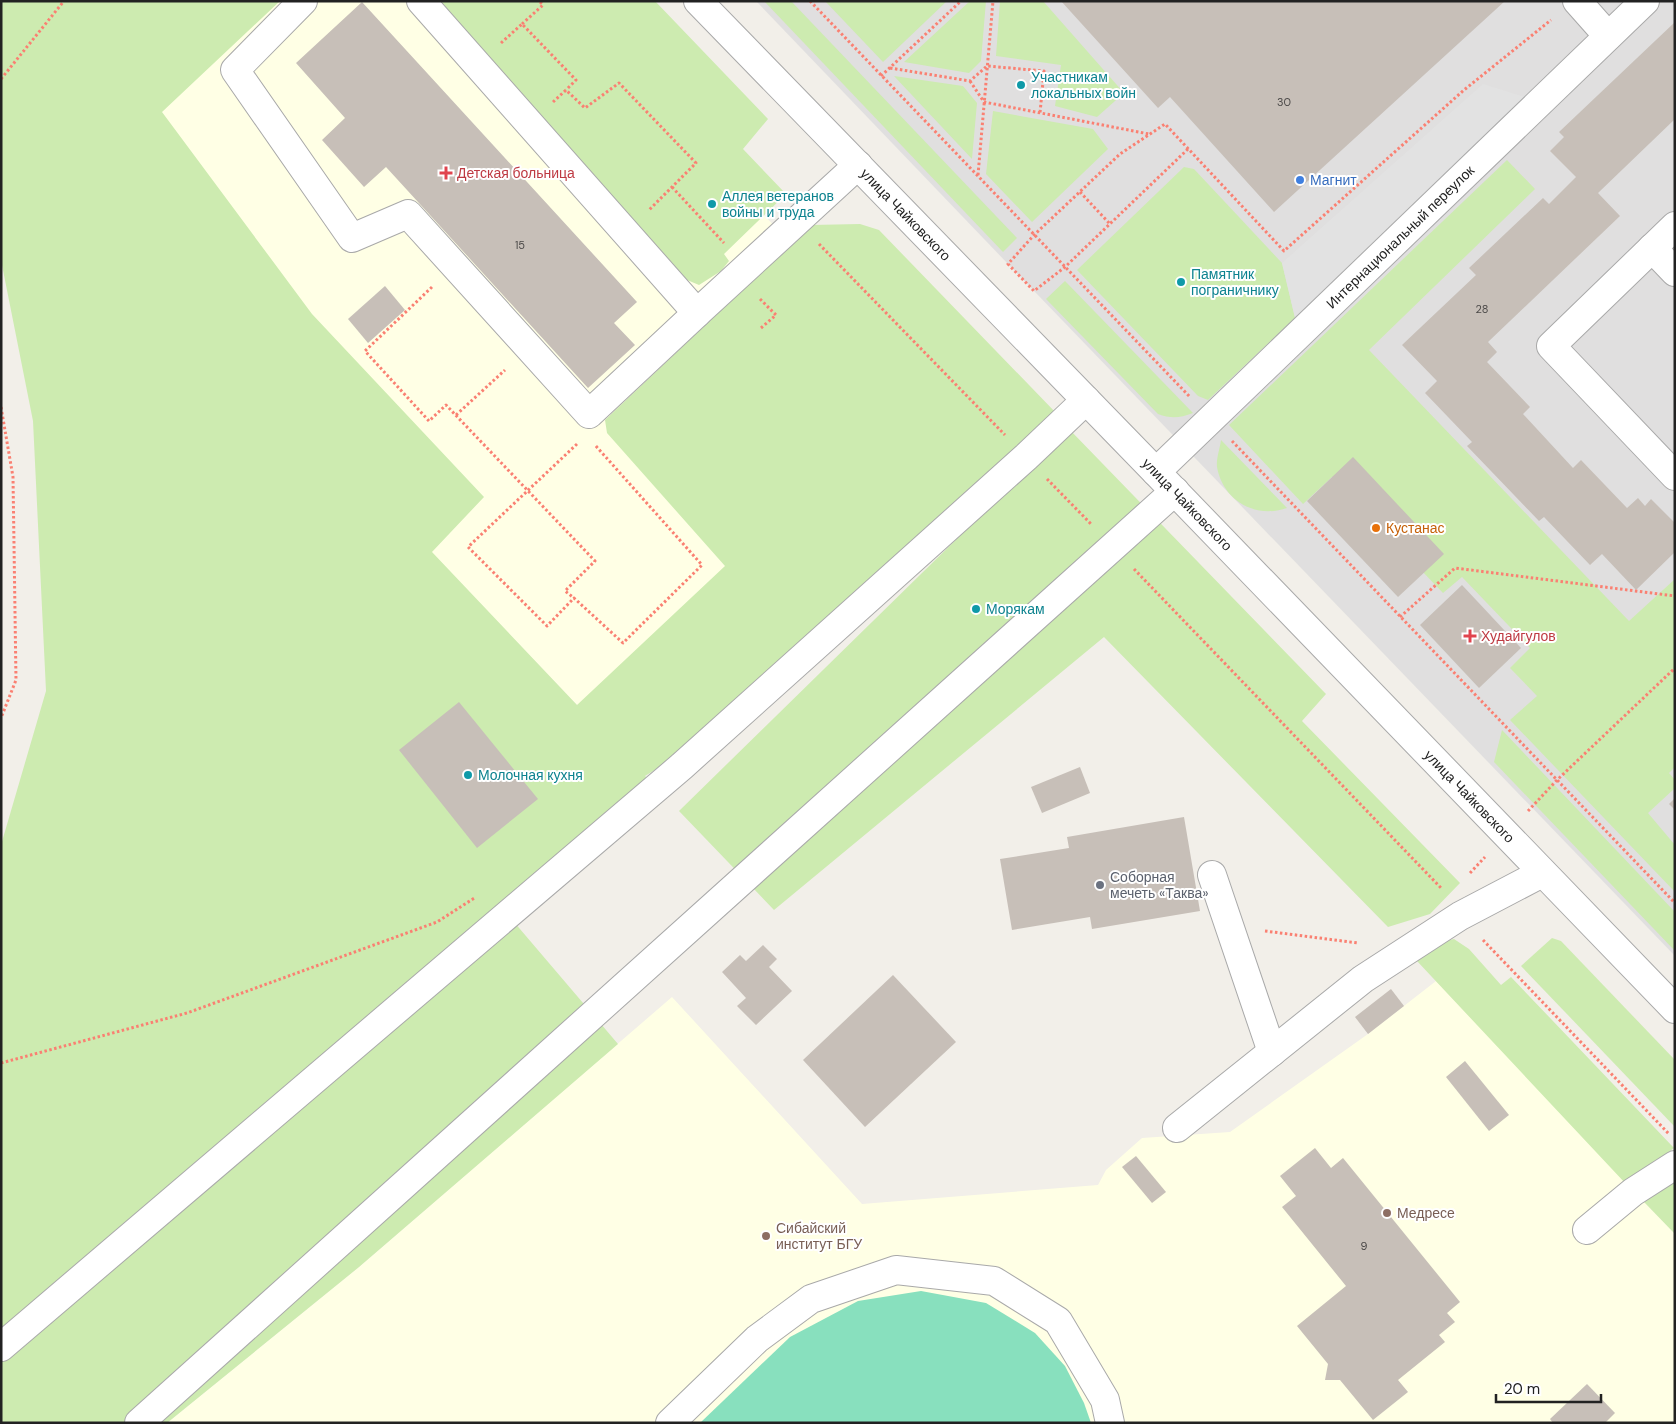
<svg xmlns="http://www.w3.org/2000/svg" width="1676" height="1424" font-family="'DM Sans',sans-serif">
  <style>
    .residential { fill: #e0dfdf }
    .education { fill: #ffffe5 }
    .grass { fill: #cdebb0 }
    .pitch { fill: #88e0be }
    .parking { fill: #e2e2e2 }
    .building { fill: #c7bfb8 }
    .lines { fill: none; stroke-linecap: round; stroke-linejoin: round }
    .minor-casing { stroke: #a9a9a9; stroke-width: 30 }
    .path { stroke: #fa8072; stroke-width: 3; stroke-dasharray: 2.5 2.5; stroke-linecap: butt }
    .minor { stroke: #fff; stroke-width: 28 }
    .culture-dot { fill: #0f9aa8; stroke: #fff; stroke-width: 2 }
    .health-dot { fill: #e0444e; stroke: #fff; stroke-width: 2 }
    .shop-dot { fill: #3f7fe0; stroke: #fff; stroke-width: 2 }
    .food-dot { fill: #e8710a; stroke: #fff; stroke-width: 2 }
    .worship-dot { fill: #6b7280; stroke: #fff; stroke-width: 2 }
    .education-dot { fill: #8d6e63; stroke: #fff; stroke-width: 2 }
    .labels { text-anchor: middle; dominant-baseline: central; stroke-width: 4; stroke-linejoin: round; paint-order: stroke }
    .number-label { font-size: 11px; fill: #4b4948 }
    .culture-label { font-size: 14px; fill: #0d838f; stroke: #fff; text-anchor: start }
    .health-label { font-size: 14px; fill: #be3a42; stroke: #fff; text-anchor: start }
    .shop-label { font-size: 14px; fill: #366cbe; stroke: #fff; text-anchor: start }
    .street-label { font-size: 14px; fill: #222; stroke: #fff }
    .food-label { font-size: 14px; fill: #c56008; stroke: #fff; text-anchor: start }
    .worship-label { font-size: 14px; fill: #5b616d; stroke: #fff; text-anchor: start }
    .education-label { font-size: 14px; fill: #785e54; stroke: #fff; text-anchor: start }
  </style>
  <rect width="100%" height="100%" fill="#f2efe9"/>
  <path class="residential" d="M756,1H1675V956L1008,264Z"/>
  <g class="education">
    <path d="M136,1H555L993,450L577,705L40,141Z"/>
    <path d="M1436,981L1675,1234V1423H167L359,1267L672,997L862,1204L1098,1185L1106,1170L1142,1138L1230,1132L1368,1034Z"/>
  </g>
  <g class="grass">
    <path d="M1,1H280L162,112L312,314L484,497L432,552L577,705L725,566L607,433L605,420L811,225L860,224L879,230L1057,414L704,740L645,776L658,789L514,922L618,1044L359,1267L167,1423H1V845L46,691L33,421L1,260Z"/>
    <path d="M433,1H655L768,119L743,149L786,194L724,254L729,261L721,271L699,285L680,277Z"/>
    <path d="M764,1H791L1017,238L1003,252Z"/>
    <path d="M825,1H947L883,62Z"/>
    <path d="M970,1H986L981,61L969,73L904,62Z"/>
    <path d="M1000,1H1043L1124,93L1097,117L1055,106L1061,65L996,56Z"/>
    <path d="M894,76L963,86L977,103L972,159Z"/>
    <path d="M993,111L1093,129L1108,149L1032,222L986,174Z"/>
    <path d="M1507,160L1535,189L1369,350L1629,621L1675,579V767L1669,773L1675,780V788L1648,813L1675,845V892L1510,720L1537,696L1510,668L1530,648L1462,577L1443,593L1332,477L1303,504L1229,425Z"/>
    <path d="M1184,167L1194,169L1282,263L1295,318L1208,400L1198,396L1077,270Z"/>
    <path d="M1065,281L1193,413C1180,418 1171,419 1158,414L1046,299Z"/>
    <path d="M1069,429L1326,694L1302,721L1460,883L1430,914L1388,927L1104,637L774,910L679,811Z"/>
    <path d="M1221,440L1287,508C1256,519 1223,501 1217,467C1216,459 1220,448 1221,440Z"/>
    <path d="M1502,730L1675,912V951L1494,762Z"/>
    <path d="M1552,938L1561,941L1675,1060V1127L1521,966Z"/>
    <path d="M1454,939L1469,949L1501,985L1511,977L1674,1148L1626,1184L1417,961L1420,952L1438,943Z"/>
    <path d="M1675,1178V1234L1644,1202Z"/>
  </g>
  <path class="pitch" d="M921,1291L986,1303L1035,1333L1065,1366L1084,1403L1091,1423H700L790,1337L858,1301Z"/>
  <path class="parking" d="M1483,84L1540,102L1299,334L1282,263Z"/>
  <g class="building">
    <path d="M1061,1H1505L1274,212L1170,97L1158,108Z"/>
    <path d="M362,2L637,302L614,323L635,345L588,388L386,167L364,187L322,140L345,118L296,63Z"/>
    <path d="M1675,22V119L1598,193L1620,216L1488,342L1497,352L1487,362L1530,407L1523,414L1573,468L1581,460L1627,508L1638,498L1645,506L1651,499L1675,523V552L1636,590L1602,554L1590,565L1544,517L1539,521L1467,446L1472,442L1425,393L1437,381L1402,345L1476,275L1469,268L1543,198L1549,204L1576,177L1550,151L1564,137L1559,132Z"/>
    <path d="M385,286L405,310L368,343L348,319Z"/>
    <path d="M1353,457L1444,554L1398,597L1307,501Z"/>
    <path d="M1462,585L1521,648L1479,688L1420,625Z"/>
    <path d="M459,702L538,799L477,848L399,750Z"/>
    <path d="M1080,767L1090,793L1042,813L1031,787Z"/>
    <path d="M1675,798V810L1669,804Z"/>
    <path d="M1184,817L1200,911L1092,929L1090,917L1012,930L1000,859L1069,848L1067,837Z"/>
    <path d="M763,945L777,959L769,967L792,991L756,1025L737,1006L746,998L722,972L740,955L746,961Z"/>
    <path d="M893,975L956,1042L865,1127L803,1060Z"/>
    <path d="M1391,989L1404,1006L1368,1034L1355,1017Z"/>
    <path d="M1465,1061L1509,1115L1489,1131L1446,1077Z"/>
    <path d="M1315,1148L1331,1168L1343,1158L1460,1302L1447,1313L1455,1322L1439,1335L1445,1342L1398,1380L1408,1392L1373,1420L1340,1380H1325L1328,1364L1297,1326L1346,1286L1282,1207L1296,1196L1280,1176Z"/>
    <path d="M1136,1156L1166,1192L1152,1203L1122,1167Z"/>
    <path d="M1587,1384L1615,1413L1605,1423H1553L1550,1419Z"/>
  </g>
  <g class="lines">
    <defs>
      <g id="minor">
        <path d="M303,1L235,70L352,238L408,214L589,414L697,313"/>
        <path d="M421,1L697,313L858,165"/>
        <path id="s1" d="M698,1L1156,472L1675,1009"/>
        <path d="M1577,1L1608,36"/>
        <path d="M1675,226L1551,346L1675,476"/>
        <path d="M1652,248L1675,272"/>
        <path id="s2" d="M1156,472L1645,1"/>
        <path d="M1212,875L1272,1052"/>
        <path d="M1177,1128L1363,979L1460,916L1542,873"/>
        <path d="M1587,1230L1633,1192L1675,1165"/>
        <path d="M1,1347L682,766L1026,457L1086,400"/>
        <path d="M139,1423L1175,491"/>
        <path d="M670,1423L757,1339L811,1299L896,1270L994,1281L1058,1321L1105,1400L1110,1423"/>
      </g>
    </defs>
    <use href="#minor" class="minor-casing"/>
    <g class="path">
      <path d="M810,1L1190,397"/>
      <path d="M522,24L543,5L539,1"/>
      <path d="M501,43L522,24L576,80L566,90"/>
      <path d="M890,68L970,81L987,66L1044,71L1040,113"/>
      <path d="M881,76L961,1"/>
      <path d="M1,79L64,1"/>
      <path d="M970,81L984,102L1149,134"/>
      <path d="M553,102L566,90L585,108L619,83L696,163L648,211"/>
      <path d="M1188,149L1065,267L1034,291L1008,264L1034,235L1120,154L1165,124L1284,251L1464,90L1551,20"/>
      <path d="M978,175L993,1"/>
      <path d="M672,187L724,243"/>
      <path d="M1080,192L1110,224"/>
      <path d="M819,244L1005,435"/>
      <path d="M432,287L365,351L429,421L446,405L595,561L565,591L574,598"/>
      <path d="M760,299L776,315L761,328"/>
      <path d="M1,407L13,477L16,680L1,718"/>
      <path d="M456,415L505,370"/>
      <path d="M1232,441L1675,903"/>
      <path d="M577,444L468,547L547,626L574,598L623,643L702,565L595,445"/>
      <path d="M1047,479L1092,525"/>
      <path d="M1134,569L1442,889"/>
      <path d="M1400,617L1455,568L1675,596"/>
      <path d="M1528,811L1557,780L1675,668"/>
      <path d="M1470,873L1485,857"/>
      <path d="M1265,931L1358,943"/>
      <path d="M1483,940L1669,1134"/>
      <path d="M1,1063L187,1013L437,922L476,897"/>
    </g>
    <use href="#minor" class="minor"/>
  </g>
  <g class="culture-dot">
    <circle cx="1021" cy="85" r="5"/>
    <circle cx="712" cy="204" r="5"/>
    <circle cx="1181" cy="282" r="5"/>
    <circle cx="976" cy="609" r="5"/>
    <circle cx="468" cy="775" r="5"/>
  </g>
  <g class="health-dot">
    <path d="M443.5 165.5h5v5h5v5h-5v5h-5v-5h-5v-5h5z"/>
    <path d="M1467.5 628.5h5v5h5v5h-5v5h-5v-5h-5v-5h5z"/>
  </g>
  <circle class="shop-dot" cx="1300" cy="180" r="5"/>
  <circle class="food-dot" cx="1376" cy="528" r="5"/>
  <circle class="worship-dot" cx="1100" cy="885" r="5"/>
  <g class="education-dot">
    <circle cx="1387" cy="1213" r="5"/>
    <circle cx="766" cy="1236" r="5"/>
  </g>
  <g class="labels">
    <g class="number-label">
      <text x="1284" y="102">30</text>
      <text x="520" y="245">15</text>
      <text x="1482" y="309">28</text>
      <text x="1364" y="1246">9</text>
    </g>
    <g class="culture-label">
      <text x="1031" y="77">Участникам<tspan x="1031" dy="16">локальных войн</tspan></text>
      <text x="722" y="196">Аллея ветеранов<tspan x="722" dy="16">войны и труда</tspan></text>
      <text x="1191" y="274">Памятник<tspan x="1191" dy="16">пограничнику</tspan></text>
      <text x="986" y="609">Морякам</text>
      <text x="478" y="775">Молочная кухня</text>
    </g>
    <g class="health-label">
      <text x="457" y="173">Детская больница</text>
      <text x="1481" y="636">Худайгулов</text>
    </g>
    <g class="shop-label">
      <text x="1310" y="180">Магнит</text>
    </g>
    <g class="street-label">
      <text stroke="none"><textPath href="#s1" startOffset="298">улица Чайковского</textPath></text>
      <text stroke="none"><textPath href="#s2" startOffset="339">Интернациональный переулок</textPath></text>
      <text stroke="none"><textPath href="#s1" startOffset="702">улица Чайковского</textPath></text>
      <text stroke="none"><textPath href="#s1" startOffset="1108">улица Чайковского</textPath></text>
    </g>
    <g class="food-label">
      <text x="1386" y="528">Кустанас</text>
    </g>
    <g class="worship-label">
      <text x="1110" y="877">Соборная<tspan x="1110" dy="16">мечеть «Таква»</tspan></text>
    </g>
    <g class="education-label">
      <text x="1397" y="1213">Медресе</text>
      <text x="776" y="1228">Сибайский<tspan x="776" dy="16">институт БГУ</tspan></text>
    </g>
  </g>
  <rect width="1676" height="1424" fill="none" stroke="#222222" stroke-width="5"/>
  <path d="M1496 1394v8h105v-8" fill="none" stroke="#222222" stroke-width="2.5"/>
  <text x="1504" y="1394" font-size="15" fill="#222222" stroke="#ffffff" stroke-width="4" paint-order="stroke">20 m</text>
</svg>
